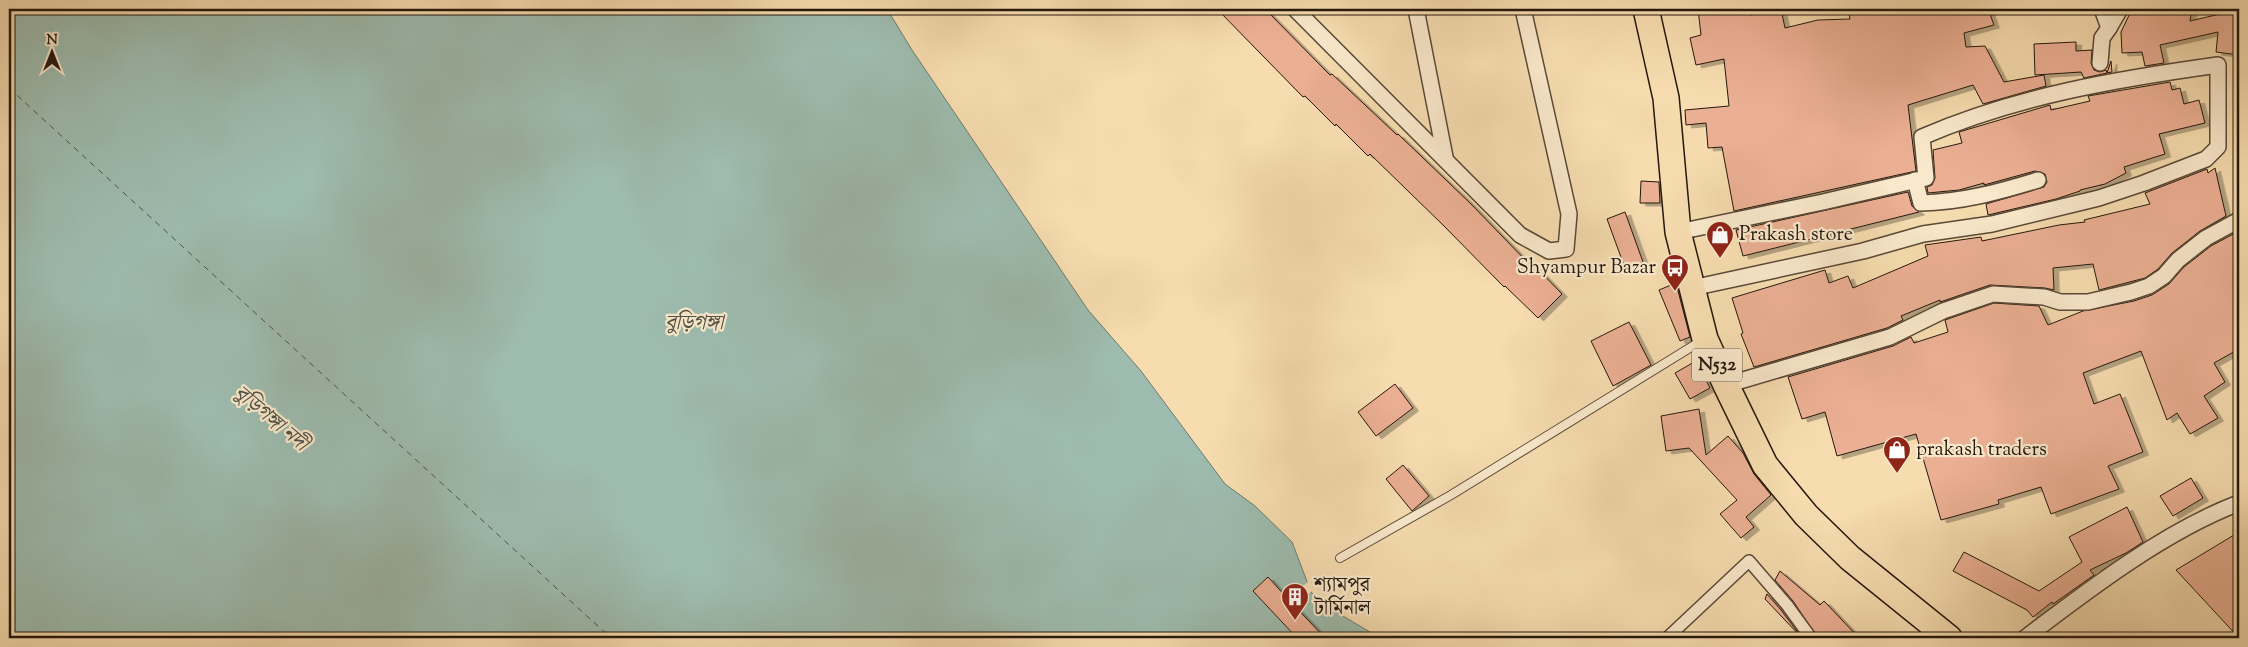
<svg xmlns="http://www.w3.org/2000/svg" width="2248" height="647" font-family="'Sorts Mill Goudy','Noto Serif Bengali',serif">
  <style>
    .water { fill: #9dbbae; stroke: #6d7a6e }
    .pier { fill: #f6dcaf }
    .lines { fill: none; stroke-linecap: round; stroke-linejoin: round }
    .ferry { stroke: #4f5145; stroke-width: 1; stroke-dasharray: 6 5; stroke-linecap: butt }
    .building { fill: #ebaf93; stroke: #25180d; filter: url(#shadow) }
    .service-casing { stroke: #594936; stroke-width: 10 }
    .pedestrian-casing { stroke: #594936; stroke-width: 14 }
    .minor-casing { stroke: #594936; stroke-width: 18 }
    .trunk-casing { stroke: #25180d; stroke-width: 28 }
    .service { stroke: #f9e8cb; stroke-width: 8 }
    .pedestrian { stroke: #f9e8cb; stroke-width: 11 }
    .minor { stroke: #f9e8cb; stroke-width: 15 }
    .trunk { stroke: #f6dcaf; stroke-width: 25 }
    .labels { text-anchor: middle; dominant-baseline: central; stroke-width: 4.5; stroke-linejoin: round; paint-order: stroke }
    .shield { fill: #f9e8cb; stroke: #655646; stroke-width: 1 }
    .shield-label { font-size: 19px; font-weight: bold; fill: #25180d }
    .poi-label { font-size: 20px; fill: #25180d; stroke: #f9e8cb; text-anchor: start }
    .water-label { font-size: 21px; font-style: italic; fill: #4f5145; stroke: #f9e8cb }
  </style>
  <defs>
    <filter id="shadow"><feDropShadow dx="5.5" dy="3" stdDeviation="0" flood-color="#0004"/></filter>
  </defs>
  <rect width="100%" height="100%" fill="#f6dcaf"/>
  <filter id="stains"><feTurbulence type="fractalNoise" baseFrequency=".004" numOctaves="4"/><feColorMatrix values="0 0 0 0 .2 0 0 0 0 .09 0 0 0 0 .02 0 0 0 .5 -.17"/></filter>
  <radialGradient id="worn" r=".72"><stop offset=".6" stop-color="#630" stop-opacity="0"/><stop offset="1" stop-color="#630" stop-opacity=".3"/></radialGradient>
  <path class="water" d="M9,9H887L912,50L1088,310L1141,371L1225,484L1255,506L1292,542L1311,592L1326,606L1380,638H9Z"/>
  <path class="pier" d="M1268,577L1288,599L1310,580L1313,590L1295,606L1322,636L1319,638H1297L1253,591Z"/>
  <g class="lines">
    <path class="ferry" d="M9,88L611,638"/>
  </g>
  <g class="building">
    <path d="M1217,9H1265L1330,75L1332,74L1397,135L1398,134L1471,204L1533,268L1535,266L1562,294L1538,318L1505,286L1504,287L1444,226L1370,154L1368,156L1336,124L1335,126L1305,96L1303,97Z"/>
    <path d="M1698,9H1718V13L1735,9H1750L1751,15L1781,9L1785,28L1818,20L1850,19L1848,9H1988L1994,25L1964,33L1966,47L1985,46L2004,82L2044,75L2046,86L1983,104L1973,85L1908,105L1916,171L1734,211L1722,147L1708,148L1706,123L1686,125L1685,110L1729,106L1724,59L1696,65L1690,38L1701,35Z"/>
    <path d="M2132,9H2192L2190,21L2220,14L2221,11L2236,13V16H2239V55L2216,52L2218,32L2160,45L2164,63L2145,66L2142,52L2122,53L2121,32Z"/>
    <path d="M2076,42V51L2092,50L2091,63L2094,70L2100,72L2106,70L2107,73L2111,61L2112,72L2084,78L2081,72L2035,75L2034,44Z"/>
    <path d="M2170,82L2172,90L2180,88L2184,104L2199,100L2205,123L2159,134L2165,154L2124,167L2126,173L2105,184L2080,190V191L2056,199L1988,215L1986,204L2044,187L2047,182L2045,174L2035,171L1984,185V183L1959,190L1928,193L1927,187L1932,185L1935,178L1933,150L1962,143L1959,132L2050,105L2051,110L2090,101L2088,96Z"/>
    <path d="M2215,168L2226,216L2200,231L2172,253L2158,269L2145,278L2099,290L2093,264L2053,268L2054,290L2045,288L1990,285L1940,302V300L1901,316L1903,320L1887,328L1754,367L1741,334L1743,333L1732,298L1825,270L1829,283L1848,276L1853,288L1928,256L1925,245L1981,237L1982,241L2059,225L2085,222L2084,220L2150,204L2145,193L2207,169L2208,173Z"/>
    <path d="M1641,181L1659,182L1660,203H1640Z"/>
    <path d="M1908,192L1912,206L1919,212L1743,256L1736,230Z"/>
    <path d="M1625,212L1643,262L1625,268L1607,219Z"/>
    <path d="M2239,231V349L2214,363L2225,382L2204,396L2218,418L2190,434L2177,413L2167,420L2141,351L2083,373L2094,404L2120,394L2143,452L2108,466L2119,489L2051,514L2041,487L1998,500L1999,504L1941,520L1916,434L1837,456L1825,412L1802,419L1788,377L1893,346L1911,337L1914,343L1948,332L1945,320L1994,303L2039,306L2048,325L2083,311L2134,301L2152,295L2169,284L2184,267L2211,246Z"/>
    <path d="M1676,283L1690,337L1680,341L1659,290Z"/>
    <path d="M1629,322L1651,365L1613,386L1591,341Z"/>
    <path d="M1696,361L1710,388L1690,399L1675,373Z"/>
    <path d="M1395,384L1413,408L1376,436L1358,412Z"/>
    <path d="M1699,409L1706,455L1728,436L1743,453L1754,474L1771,495L1746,517L1754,527L1741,538L1720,514L1737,500L1689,448L1666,451L1661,416Z"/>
    <path d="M1403,465L1429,496L1412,511L1386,479Z"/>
    <path d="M2191,478L2203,498L2173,516L2160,496Z"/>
    <path d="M2127,507L2143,542L2126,553L2090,570L2094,575L2053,604L2052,602L2033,617L2027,610L1953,571L1964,552L2039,591L2082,562L2069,537Z"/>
    <path d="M2239,532V638L2176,570Z"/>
    <path d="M1780,571L1820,605L1824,601L1859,638H1818L1793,601L1775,580Z"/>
    <path d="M1268,577L1288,599L1325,638H1297L1253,591Z"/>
    <path d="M1767,594L1781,610L1802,638L1765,599Z"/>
  </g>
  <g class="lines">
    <defs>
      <path id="service" d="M1340,558L1451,495L1701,341"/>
      <path id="pedestrian" d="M1667,638L1749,561L1787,605L1811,638"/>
      <g id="minor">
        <path d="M1295,9L1520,235L1549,251L1566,249L1569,214L1523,9"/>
        <path d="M1416,9L1445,157"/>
        <path d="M2109,28L2120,9"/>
        <path d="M2100,63L2102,38L2109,28L2102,9"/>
        <path d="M1915,180L1921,203C1962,202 1999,192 2038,180"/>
        <path d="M1678,232L1823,202L1926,178L1922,137C2016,96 2117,79 2218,65V147L2206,159L2144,183L2099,198L1992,224L1923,234L1863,251L1692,288"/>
        <path d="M1726,385L1890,337L1943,311L1993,294L2044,297L2060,302H2088L2131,292L2149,286L2164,276L2178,260L2206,238L2239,220"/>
        <path d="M2025,638C2088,590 2165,531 2239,503"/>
      </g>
      <path id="trunk" d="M1646,9L1666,98L1678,232L1705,339L1726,385L1765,465L1806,515L1850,558L1949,638"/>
    </defs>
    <use href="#service" class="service-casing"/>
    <use href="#pedestrian" class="pedestrian-casing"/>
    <use href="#minor" class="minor-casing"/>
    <use href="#trunk" class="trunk-casing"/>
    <use href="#service" class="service"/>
    <use href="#pedestrian" class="pedestrian"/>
    <use href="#minor" class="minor"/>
    <use href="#trunk" class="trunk"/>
  </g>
  <defs>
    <symbol id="shop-pin" viewBox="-11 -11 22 30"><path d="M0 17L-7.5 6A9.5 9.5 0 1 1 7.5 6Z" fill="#8f2418" stroke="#f9e8cb"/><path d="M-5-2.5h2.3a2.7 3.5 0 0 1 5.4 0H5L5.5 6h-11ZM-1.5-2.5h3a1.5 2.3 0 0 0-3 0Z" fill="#fff"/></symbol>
    <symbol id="bus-pin" viewBox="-11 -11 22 30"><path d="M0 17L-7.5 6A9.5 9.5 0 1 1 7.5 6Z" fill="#8f2418" stroke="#f9e8cb"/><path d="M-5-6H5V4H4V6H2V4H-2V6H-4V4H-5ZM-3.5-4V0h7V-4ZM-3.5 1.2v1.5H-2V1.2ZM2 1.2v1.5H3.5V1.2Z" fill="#fff"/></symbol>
    <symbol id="building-pin" viewBox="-11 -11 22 30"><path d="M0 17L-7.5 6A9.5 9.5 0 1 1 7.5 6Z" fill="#8f2418" stroke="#f9e8cb"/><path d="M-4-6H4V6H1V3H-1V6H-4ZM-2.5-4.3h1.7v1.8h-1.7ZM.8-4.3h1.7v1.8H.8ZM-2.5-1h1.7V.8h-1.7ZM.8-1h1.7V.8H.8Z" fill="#fff"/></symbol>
  </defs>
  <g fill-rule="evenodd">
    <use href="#shop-pin" x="1704" y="219" width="32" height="43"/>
    <use href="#bus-pin" x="1659" y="252" width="32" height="43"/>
    <use href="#shop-pin" x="1881" y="434" width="32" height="43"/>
    <use href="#building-pin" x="1279" y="581" width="32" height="43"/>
  </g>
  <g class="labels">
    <rect class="shield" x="1692" y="348.5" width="50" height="33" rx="4"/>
    <g class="shield-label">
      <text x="1717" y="365">N532</text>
    </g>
    <g class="poi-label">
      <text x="1739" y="235">Prakash store</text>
      <text x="1656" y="268" text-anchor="end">Shyampur Bazar</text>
      <text x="1916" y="450">prakash traders</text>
      <text x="1314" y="586">শ্যামপুর<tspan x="1314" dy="23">টার্মিনাল</tspan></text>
    </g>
    <g class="water-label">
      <text x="694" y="324">বুড়িগঙ্গা</text>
      <text transform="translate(270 419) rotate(40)">বুড়িগঙ্গা নদী</text>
    </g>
  </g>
  <rect width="2248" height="647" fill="none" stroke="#f6dcaf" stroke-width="30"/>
  <rect x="10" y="10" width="2228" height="627" fill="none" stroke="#25180d" stroke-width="2.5"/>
  <rect x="15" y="15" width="2218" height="617" fill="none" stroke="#25180d"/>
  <g transform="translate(52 52)" stroke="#f9e8cb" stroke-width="4" paint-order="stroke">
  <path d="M0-4L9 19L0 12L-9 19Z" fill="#25180d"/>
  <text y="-8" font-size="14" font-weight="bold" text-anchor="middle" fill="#25180d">N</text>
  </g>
  <rect width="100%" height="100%" filter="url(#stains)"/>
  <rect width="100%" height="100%" fill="url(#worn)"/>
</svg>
